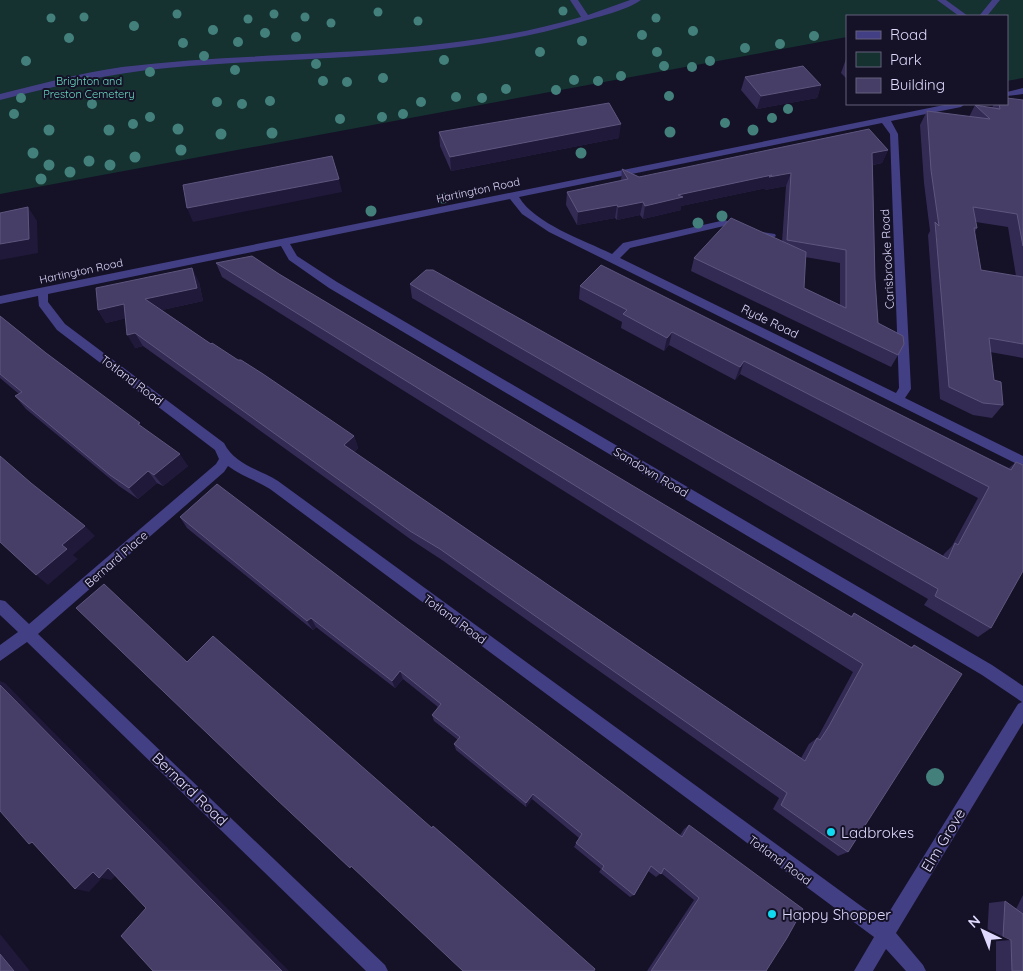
<svg xmlns="http://www.w3.org/2000/svg" width="1023" height="971" font-family="Quicksand,sans-serif">
  <style>
    .green { fill: #153130 }
    .lines { fill: none; stroke-linecap: round; stroke-linejoin: round }
    .minor { fill: #423f84; fill-rule: evenodd }
    .tree { fill: #43807b }
    .wall { fill: #342b54; fill-rule: evenodd }
    .shaded-wall { fill: #20193a }
    .building { fill: #463e66; stroke: #5e567e }
    .poi-dot { fill: #10daf2; stroke: #151127; stroke-width: 2 }
    .labels { text-anchor: middle; dominant-baseline: central; stroke-width: 4; stroke-linejoin: round; paint-order: stroke }
    .far-park-label { font-size: 11px; fill: #68dabf; stroke: #151127 }
    .far-street-label { font-size: 11px; fill: #ded9fd; stroke: #151127 }
    .street-label { font-size: 12px; fill: #ded9fd; stroke: #151127 }
    .near-street-label { font-size: 15px; fill: #ded9fd; stroke: #151127 }
    .near-poi-label { font-size: 15px; fill: #ded9fd; stroke: #151127; text-anchor: start }
  </style>
  <rect width="100%" height="100%" fill="#151127"/>
  <path class="green" d="M0,0H1023V78L1007,81V16H847V37L0,194Z"/>
  <g class="lines">
    <g class="minor">
      <path d="M570,0H578L588,15L630,0H641C628,10 597,17 581,22C446,62 306,55 167,68C110,73 56,86 0,100V94C40,84 81,73 122,67C276,48 431,61 581,17Z"/>
      <path d="M937,0H946L968,16H959Z"/>
      <path d="M992,0H1000L987,16H979Z"/>
      <path d="M1023,88V94L1007,96V92Z"/>
      <path d="M949,104H965L961,107L891,121L898,134L911,389L905,398L1023,456V467L549,232L522,214L510,199L290,244L297,256L337,282L992,665L1023,686V723L896,933L923,965L926,971H906L886,949L873,971H854L874,937L270,489C256,480 241,476 228,466L224,472L38,634L385,965L388,971H366L27,642L0,661V645L18,632L0,615V600L5,601L29,624L216,464L219,459L215,450L57,330L39,306L38,296L0,304V296ZM882,123L890,134L899,388L896,393L620,258L630,248L724,226L748,236L771,239L776,236L775,234L750,230L725,220L623,243L612,254C584,240 535,224 519,197ZM281,246L289,260L329,288L982,675L1022,702L1018,704L883,922L278,481C259,469 235,465 224,443L65,324L48,302V294Z"/>
    </g>
  </g>
  <g class="tree">
    <circle cx="563" cy="11" r="4.5"/>
    <circle cx="378" cy="12" r="4.5"/>
    <circle cx="177" cy="14" r="4.5"/>
    <circle cx="274" cy="14" r="4.5"/>
    <circle cx="84" cy="17" r="4.5"/>
    <circle cx="305" cy="17" r="4.5"/>
    <circle cx="51" cy="18" r="4.5"/>
    <circle cx="656" cy="18" r="4.5"/>
    <circle cx="248" cy="19" r="4.5"/>
    <circle cx="418" cy="21" r="4.5"/>
    <circle cx="331" cy="23" r="4.5"/>
    <circle cx="134" cy="26" r="5"/>
    <circle cx="213" cy="30" r="5"/>
    <circle cx="693" cy="31" r="5"/>
    <circle cx="265" cy="33" r="5"/>
    <circle cx="642" cy="35" r="5"/>
    <circle cx="814" cy="36" r="5"/>
    <circle cx="296" cy="37" r="5"/>
    <circle cx="69" cy="38" r="5"/>
    <circle cx="582" cy="41" r="5"/>
    <circle cx="238" cy="42" r="5"/>
    <circle cx="183" cy="43" r="5"/>
    <circle cx="780" cy="44" r="5"/>
    <circle cx="745" cy="48" r="5"/>
    <circle cx="540" cy="52" r="5"/>
    <circle cx="657" cy="52" r="5"/>
    <circle cx="204" cy="56" r="5"/>
    <circle cx="444" cy="60" r="5"/>
    <circle cx="26" cy="61" r="5"/>
    <circle cx="710" cy="61" r="5"/>
    <circle cx="316" cy="64" r="5"/>
    <circle cx="664" cy="66" r="5"/>
    <circle cx="692" cy="67" r="5"/>
    <circle cx="235" cy="70" r="5"/>
    <circle cx="150" cy="72" r="5"/>
    <circle cx="621" cy="76" r="5"/>
    <circle cx="383" cy="78" r="5"/>
    <circle cx="574" cy="80" r="5"/>
    <circle cx="86" cy="81" r="5"/>
    <circle cx="323" cy="81" r="5"/>
    <circle cx="598" cy="81" r="5"/>
    <circle cx="347" cy="82" r="5"/>
    <circle cx="506" cy="89" r="5"/>
    <circle cx="556" cy="90" r="5"/>
    <circle cx="669" cy="96" r="5"/>
    <circle cx="456" cy="97" r="5"/>
    <circle cx="21" cy="98" r="5"/>
    <circle cx="482" cy="98" r="5"/>
    <circle cx="270" cy="101" r="5"/>
    <circle cx="217" cy="102" r="5"/>
    <circle cx="421" cy="102" r="5"/>
    <circle cx="92" cy="104" r="5"/>
    <circle cx="242" cy="104" r="5"/>
    <circle cx="788" cy="109" r="5"/>
    <circle cx="14" cy="114" r="5"/>
    <circle cx="403" cy="114" r="5"/>
    <circle cx="150" cy="117" r="5"/>
    <circle cx="382" cy="117" r="5"/>
    <circle cx="772" cy="118" r="5"/>
    <circle cx="340" cy="119" r="5"/>
    <circle cx="725" cy="123" r="5"/>
    <circle cx="133" cy="124" r="5"/>
    <circle cx="178" cy="129" r="5.5"/>
    <circle cx="49" cy="130" r="5.5"/>
    <circle cx="109" cy="130" r="5.5"/>
    <circle cx="753" cy="130" r="5.5"/>
    <circle cx="670" cy="132" r="5.5"/>
    <circle cx="272" cy="133" r="5.5"/>
    <circle cx="221" cy="134" r="5.5"/>
    <circle cx="181" cy="150" r="5.5"/>
    <circle cx="33" cy="153" r="5.5"/>
    <circle cx="581" cy="153" r="5.5"/>
    <circle cx="135" cy="157" r="5.5"/>
    <circle cx="89" cy="161" r="5.5"/>
    <circle cx="49" cy="165" r="5.5"/>
    <circle cx="110" cy="165" r="5.5"/>
    <circle cx="70" cy="172" r="5.5"/>
    <circle cx="41" cy="179" r="5.5"/>
    <circle cx="443" cy="198" r="5.5"/>
    <circle cx="371" cy="211" r="5.5"/>
    <circle cx="722" cy="216" r="5.5"/>
    <circle cx="698" cy="223" r="5.5"/>
    <circle cx="935" cy="777" r="9"/>
  </g>
  <g class="wall">
    <path d="M846,59H847V79L841,73Z"/>
    <path d="M745,77L821,85L817,98L757,109L741,90Z"/>
    <path d="M1023,100V358L990,352L994,380L1003,405L992,418L973,415L940,399L928,235L930,231L924,183L920,125L927,111L969,117L975,105L992,108L994,104H1007ZM976,222L1008,227L1016,276L981,270L975,232L977,228Z"/>
    <path d="M439,132L619,138L451,171L440,146Z"/>
    <path d="M888,150L882,163L873,165L875,279L878,323L898,355L891,367L691,271L694,258L782,242L786,186L765,190L766,188L681,206V210L643,219L640,215L617,220L615,218L577,225L566,205L567,192L621,181L622,169L639,177ZM805,257L840,263V305L804,288Z"/>
    <path d="M216,263L279,274L850,617L854,613L911,647L914,645L848,852L838,856L773,809L779,798L442,560L413,541L143,346L135,348L126,318L106,323L98,310L199,282L203,301L162,310L211,344L238,360L354,436L358,448L354,452L801,758L809,744L817,738L820,733L853,672L222,277Z"/>
    <path d="M410,284L943,556L944,554L952,546L978,498L740,374L735,380L669,345L664,351L621,328L622,322L579,299L580,286L1009,468L1016,462L991,628L978,637L924,605L928,599L412,298Z"/>
    <path d="M0,316L46,353L144,429L188,466L163,486L157,483L138,499L119,486L26,409L15,396L19,394L0,378Z"/>
    <path d="M180,517L680,835L684,829L689,825L766,971H647L694,900L661,873L656,877L648,871L634,895L630,897L599,872L601,869L574,847L579,838L532,799L526,807L456,750L454,744L458,740L434,721L432,715L438,707L403,679L395,688L316,627L313,630L187,528Z"/>
    <path d="M1023,895V971H996V941L987,938L989,903L1005,901L1016,909Z"/>
  </g>
  <g class="shaded-wall">
    <path d="M821,85L817,98L757,109L761,96Z"/>
    <path d="M621,124L619,138L451,171L450,157Z"/>
    <path d="M888,150L882,163L866,166L872,153Z"/>
    <path d="M791,173L786,186L765,190L766,188L681,206V210L643,219L645,206L678,195L772,175Z"/>
    <path d="M339,179L342,192L193,222L187,208Z"/>
    <path d="M643,202L640,215L617,220L618,207Z"/>
    <path d="M617,205L615,218L577,225L578,212Z"/>
    <path d="M28,207L37,221L38,253L0,260V244Z"/>
    <path d="M192,268L199,282L203,301L153,312L145,299Z"/>
    <path d="M124,304L132,317L106,323L98,310Z"/>
    <path d="M672,332L669,345L664,351L667,338Z"/>
    <path d="M135,333L143,346L135,348L127,335Z"/>
    <path d="M744,361L740,374L735,380L740,367Z"/>
    <path d="M354,436L358,448L348,457L344,445Z"/>
    <path d="M180,454L188,466L163,486L154,475Z"/>
    <path d="M148,471L157,483L138,499L129,488Z"/>
    <path d="M85,526L95,536L73,555L78,559L48,585L36,575L62,545Z"/>
    <path d="M311,618L316,627L313,630L307,621Z"/>
    <path d="M400,671L403,679L395,688L392,681Z"/>
    <path d="M0,681L5,683L289,971H282L0,685Z"/>
    <path d="M533,794L532,799L526,807V803Z"/>
    <path d="M108,868L120,871L111,880L102,878L89,892L75,889L93,872Z"/>
    <path d="M0,934L30,971H14L0,954Z"/>
  </g>
  <g class="building">
    <path d="M803,66L821,85L761,96L745,77Z"/>
    <path d="M1007,98L1023,100V246L1017,214L973,207L977,228H974L981,270L1023,277V344L989,338L994,380L1001,382L1003,405L983,403L949,387L935,222L939,226L931,170L927,111L990,119L975,105L1000,109L999,104H1007Z"/>
    <path d="M609,103L621,124L450,157L439,132Z"/>
    <path d="M869,129L888,150L872,153L875,279L878,323L903,336L904,344L898,355L694,258L731,218L806,252L804,288L846,308V250L787,240L791,173L769,177L772,175L678,195L683,197L645,206L643,202L618,207L617,205L578,212L567,192L628,179L622,169L639,177Z"/>
    <path d="M332,156L339,179L187,208L183,185Z"/>
    <path d="M28,207L29,239L0,244V213Z"/>
    <path d="M252,256L279,274L852,617L854,613L912,648L914,645L962,674L848,852L781,805L787,793L440,549L410,531L135,333L127,335L124,304L98,310L96,288L192,268L197,288L145,299L211,344L212,343L238,360H241L263,374L341,427L354,436L344,445L805,761L817,738L820,740L829,726L863,664L216,263Z"/>
    <path d="M601,265L1011,470L1016,462L1023,465V571L991,628L935,596L938,589L410,284L426,270H433L948,559L955,543L958,545L989,487L744,361L740,367L672,332L667,338L623,314L627,310L580,286Z"/>
    <path d="M0,316L46,353L140,423L138,424L180,454L154,475L148,471L129,488L110,475L15,396L22,392L0,374Z"/>
    <path d="M0,456L31,483L85,526L62,545L67,549L36,575L0,542Z"/>
    <path d="M217,484L682,837L689,825L803,909L787,938L766,971H651L699,898L664,868L661,874L651,866L634,895L602,869L604,866L576,843L582,834L533,794L526,803L454,744L460,737L432,715L441,704L400,671L392,681L311,618L307,621L180,517Z"/>
    <path d="M104,584L187,662L213,636L432,828L433,826L463,852L595,969L594,971H463L351,866L350,868L275,798L76,608Z"/>
    <path d="M0,685L282,971H153L121,936L146,908L108,868L99,878L93,872L75,889L32,842L29,844L0,811Z"/>
    <path d="M1005,901L1023,914V971H1012L1011,940L1003,937Z"/>
    <path d="M0,954L14,971H0Z"/>
  </g>
  <g class="poi-dot">
    <circle cx="831" cy="832" r="5"/>
    <circle cx="772" cy="914" r="5"/>
  </g>
  <g class="labels">
    <g class="far-park-label">
      <text x="89" y="81">Brighton and<tspan x="89" dy="13">Preston Cemetery</tspan></text>
    </g>
    <g class="far-street-label">
      <text transform="translate(478 190) rotate(-12)">Hartington Road</text>
      <text transform="translate(81 271) rotate(-12)">Hartington Road</text>
    </g>
    <g class="street-label">
      <text transform="translate(887 259) rotate(-93)">Carisbrooke Road</text>
      <text transform="translate(770 321) rotate(26)">Ryde Road</text>
      <text transform="translate(132 380) rotate(37)">Totland Road</text>
      <text transform="translate(651 472) rotate(31)">Sandown Road</text>
      <text transform="translate(116 559) rotate(-41)">Bernard Place</text>
      <text transform="translate(455 619) rotate(36)">Totland Road</text>
      <text transform="translate(780 860) rotate(36)">Totland Road</text>
    </g>
    <g class="near-street-label">
      <text transform="translate(190 789) rotate(44)">Bernard Road</text>
      <text transform="translate(943 840) rotate(-59)">Elm Grove</text>
    </g>
    <g class="near-poi-label">
      <text x="841" y="832">Ladbrokes</text>
      <text x="782" y="914">Happy Shopper</text>
    </g>
  </g>
  <rect x="846" y="15" width="162" height="90" fill="#151127" stroke="#65617d"/>
  <rect x="856" y="31" width="25" height="8" fill="#423f84" stroke="#65617d"/>
  <text x="890" y="40" font-size="15" fill="#ded9fd">Road</text>
  <rect x="856" y="52" width="25" height="15" fill="#153130" stroke="#65617d"/>
  <text x="890" y="65" font-size="15" fill="#ded9fd">Park</text>
  <rect x="856" y="78" width="25" height="15" fill="#463e66" stroke="#65617d"/>
  <text x="890" y="90" font-size="15" fill="#ded9fd">Building</text>
  <g transform="translate(983 931) rotate(317)" stroke="#151127" stroke-width="4" paint-order="stroke">
  <path d="M0-4L9 19L0 12L-9 19Z" fill="#ded9fd"/>
  <text y="-8" font-size="14" font-weight="bold" text-anchor="middle" fill="#ded9fd">N</text>
  </g>
</svg>
